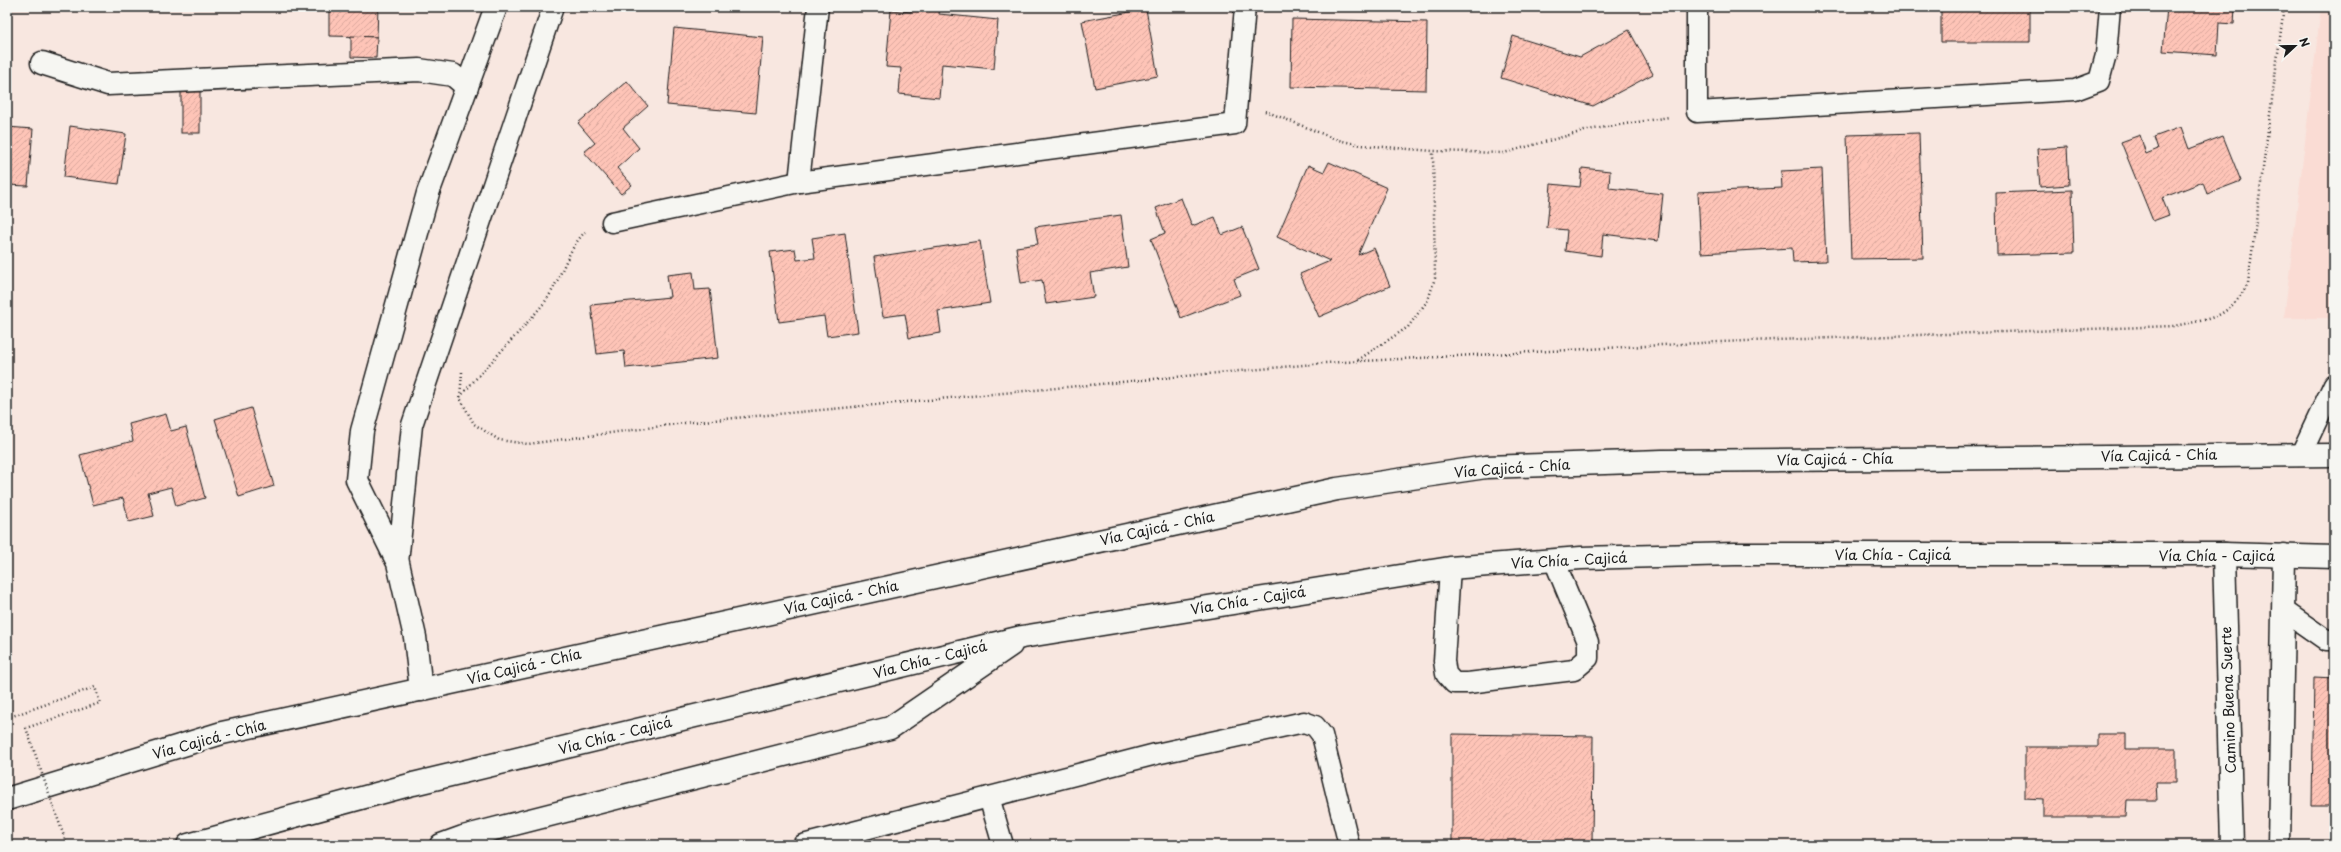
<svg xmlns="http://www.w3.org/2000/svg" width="2341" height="852" font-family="'Playpen Sans',sans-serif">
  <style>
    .built { fill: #fadcd4 }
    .building { fill: url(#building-hatch); stroke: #1c1c1c }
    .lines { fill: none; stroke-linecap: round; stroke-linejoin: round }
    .service-casing { stroke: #1c1c1c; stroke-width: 23 }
    .minor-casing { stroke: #1c1c1c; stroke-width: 25 }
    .trunk-casing { stroke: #1c1c1c; stroke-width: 25 }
    .path { stroke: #1c1c1c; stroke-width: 2.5; stroke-dasharray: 1 3; stroke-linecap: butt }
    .service { stroke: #f6f6f2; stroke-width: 20 }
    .minor { stroke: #f6f6f2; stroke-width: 22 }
    .trunk { stroke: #f6f6f2; stroke-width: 22 }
    .path-bridge { stroke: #1c1c1c; stroke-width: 2.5; stroke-dasharray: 1 3; stroke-linecap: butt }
    .labels { text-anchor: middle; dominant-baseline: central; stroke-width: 3.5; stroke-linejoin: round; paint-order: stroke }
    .street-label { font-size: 14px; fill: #1c1c1c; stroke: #f6f6f2 }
  </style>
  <defs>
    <pattern id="building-hatch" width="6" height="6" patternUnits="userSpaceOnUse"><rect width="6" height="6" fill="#fec4b7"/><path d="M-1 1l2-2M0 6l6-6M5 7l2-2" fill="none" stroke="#d9a89d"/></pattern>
  </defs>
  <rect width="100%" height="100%" fill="#f8e7e0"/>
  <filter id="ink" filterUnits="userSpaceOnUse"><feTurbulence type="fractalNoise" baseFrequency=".025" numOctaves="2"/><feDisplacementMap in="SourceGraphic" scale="8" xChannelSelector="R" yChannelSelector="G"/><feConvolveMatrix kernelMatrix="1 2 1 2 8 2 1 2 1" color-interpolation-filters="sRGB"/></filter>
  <g filter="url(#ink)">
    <path class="built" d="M2321,7H2334V318H2284Z"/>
    <g class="building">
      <path d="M329,7H378L377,37L329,36Z"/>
      <path d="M912,7H940L939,14L998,20L994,69L942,64L939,98L899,94L901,68L886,67L891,10L911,12Z"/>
      <path d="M1941,7H2050V11L2030,10V42H1941Z"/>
      <path d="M2167,7H2235L2234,24L2219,23L2217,55L2163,51Z"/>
      <path d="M1146,9L1158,76L1095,88L1082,21Z"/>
      <path d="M1292,19L1427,22L1426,90L1291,87Z"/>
      <path d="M674,28L763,37L756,113L667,105Z"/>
      <path d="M1629,30L1653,74L1593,106L1501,78L1513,36L1580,57Z"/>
      <path d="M351,36L377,37L376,58L351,57Z"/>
      <path d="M627,81L648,106L623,128L639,148L617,168L632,185L621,194L584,152L595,143L578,123Z"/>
      <rect x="181" y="88" width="19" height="45"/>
      <path d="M70,126L126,134L119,184L64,177Z"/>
      <path d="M7,127L33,129L28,186L7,185Z"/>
      <path d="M2181,127L2189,149L2223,136L2241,181L2207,194L2203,182L2162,198L2169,215L2153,221L2121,142L2140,135L2146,154L2158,149L2154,137Z"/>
      <path d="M1919,133L1923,258L1851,259L1847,135Z"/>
      <path d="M2067,147L2069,185L2040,187L2037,149Z"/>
      <path d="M1329,162L1387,188L1358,255L1374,248L1390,286L1319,317L1300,274L1330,261L1277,237L1308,165L1324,172Z"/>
      <path d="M1582,168L1610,171L1609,188L1663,194L1658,241L1603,234L1601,256L1565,251L1567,230L1547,228L1551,184L1580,187Z"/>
      <path d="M1822,169L1826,261L1793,262L1792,248L1701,253L1698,192L1782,188L1781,171Z"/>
      <path d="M2072,190L2074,253L1997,255L1996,193Z"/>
      <path d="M1181,198L1192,226L1215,217L1222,235L1242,227L1259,269L1234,279L1240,295L1181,318L1151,239L1165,233L1156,208Z"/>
      <path d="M1121,215L1128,267L1090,273L1094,297L1046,304L1042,280L1021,283L1016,247L1038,244L1035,227Z"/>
      <path d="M845,233L858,332L827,336L824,316L779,322L770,252L795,249L797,260L815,258L812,238Z"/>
      <path d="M980,241L990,303L938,311L941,333L909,338L905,314L883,317L874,257Z"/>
      <path d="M693,272L695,290L710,289L718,358L626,368L624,351L597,354L591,305L670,297L667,275Z"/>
      <path d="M251,408L274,486L239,497L215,419Z"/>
      <path d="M166,414L171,431L186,427L205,498L176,506L171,487L148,493L154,516L129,522L123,498L93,505L80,455L133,441L129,424Z"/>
      <path d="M2314,677L2334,678V806H2312Z"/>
      <path d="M1452,734L1593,736L1592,845H1452Z"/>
      <path d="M2098,734H2126V749H2176V782H2156L2157,800H2127L2126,817H2043V799L2025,798V747H2098Z"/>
    </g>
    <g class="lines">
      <defs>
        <g id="service">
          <path d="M1697,7V112L2075,90L2099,81L2106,55L2110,7"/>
          <path d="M799,182L818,7"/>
          <path d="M612,222L799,182L1235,124L1245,7"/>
          <path d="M2301,454L2334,384"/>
          <path d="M398,563L412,425L553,7"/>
          <path d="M1450,568L1444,661L1446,674L1454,683H1468L1574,670L1588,658V642L1554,560"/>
          <path d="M2283,610L2326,640H2334"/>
          <path d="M989,797L1003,845"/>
          <path d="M803,845L1156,754L1304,722L1315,726L1322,735L1349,845"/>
        </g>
        <g id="minor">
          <path d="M42,63L108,84L419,70L453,75L467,87"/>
          <path d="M2224,554L2232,845"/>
          <path d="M421,690L415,637L398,563L357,480L362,431L428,193L496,7"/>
          <path d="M2279,845L2284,555"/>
        </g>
        <g id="trunk">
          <path d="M7,799L222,733L1337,489L1486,467L1662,461L2334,455"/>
          <path d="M188,845L413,784L1022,637L1450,568L1581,558L1735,554H2224L2334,557"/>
          <path d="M441,845L463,837L890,728L1011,645"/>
        </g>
      </defs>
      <use href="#service" class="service-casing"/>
      <use href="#minor" class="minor-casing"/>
      <use href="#trunk" class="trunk-casing"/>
      <g class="path">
        <path d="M1265,111L1338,140L1361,145L1433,151L1504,153L1588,130L1669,117"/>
        <path d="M1358,360L1408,327L1428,300L1435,278L1433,151"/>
        <path d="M462,372L460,398L474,424L499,440L528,444L692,422L1325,363L1719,342L2173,326C2211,319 2229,319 2248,283L2284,7"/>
        <path d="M460,397C487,365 517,336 544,303C561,281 566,251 585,232"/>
      </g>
      <use href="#service" class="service"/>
      <use href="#minor" class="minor"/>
      <use href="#trunk" class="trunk"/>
      <path class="path-bridge" d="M7,718L95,687L100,703L26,728L67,845"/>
    </g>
  </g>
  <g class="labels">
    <g class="street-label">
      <text transform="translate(2159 455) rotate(-1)">Vía Cajicá - Chía</text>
      <text transform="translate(1835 459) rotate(-1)">Vía Cajicá - Chía</text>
      <text transform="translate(1512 468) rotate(-4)">Vía Cajicá - Chía</text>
      <text transform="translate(1157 528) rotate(-12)">Vía Cajicá - Chía</text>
      <text x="1893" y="554">Vía Chía - Cajicá</text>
      <text x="2217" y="555">Vía Chía - Cajicá</text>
      <text transform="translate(1569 560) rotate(-3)">Vía Chía - Cajicá</text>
      <text transform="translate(841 597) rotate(-12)">Vía Cajicá - Chía</text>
      <text transform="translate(1248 600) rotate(-9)">Vía Chía - Cajicá</text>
      <text transform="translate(930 659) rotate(-14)">Vía Chía - Cajicá</text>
      <text transform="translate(524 666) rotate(-13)">Vía Cajicá - Chía</text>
      <text transform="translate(2228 700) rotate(-92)">Camino Buena Suerte</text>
      <text transform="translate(615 735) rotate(-14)">Vía Chía - Cajicá</text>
      <text transform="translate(209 739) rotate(-15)">Vía Cajicá - Chía</text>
    </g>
  </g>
  <rect width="2341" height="852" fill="none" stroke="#f6f6f2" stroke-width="24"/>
  <rect x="12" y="12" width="2317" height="828" fill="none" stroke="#1c1c1c" stroke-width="1.5" filter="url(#ink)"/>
  <g transform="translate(2295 46) rotate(68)" stroke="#f6f6f2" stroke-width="3" paint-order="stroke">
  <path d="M0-3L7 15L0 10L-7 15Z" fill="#1c1c1c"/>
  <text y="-6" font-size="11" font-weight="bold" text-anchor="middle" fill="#1c1c1c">N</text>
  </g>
</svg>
